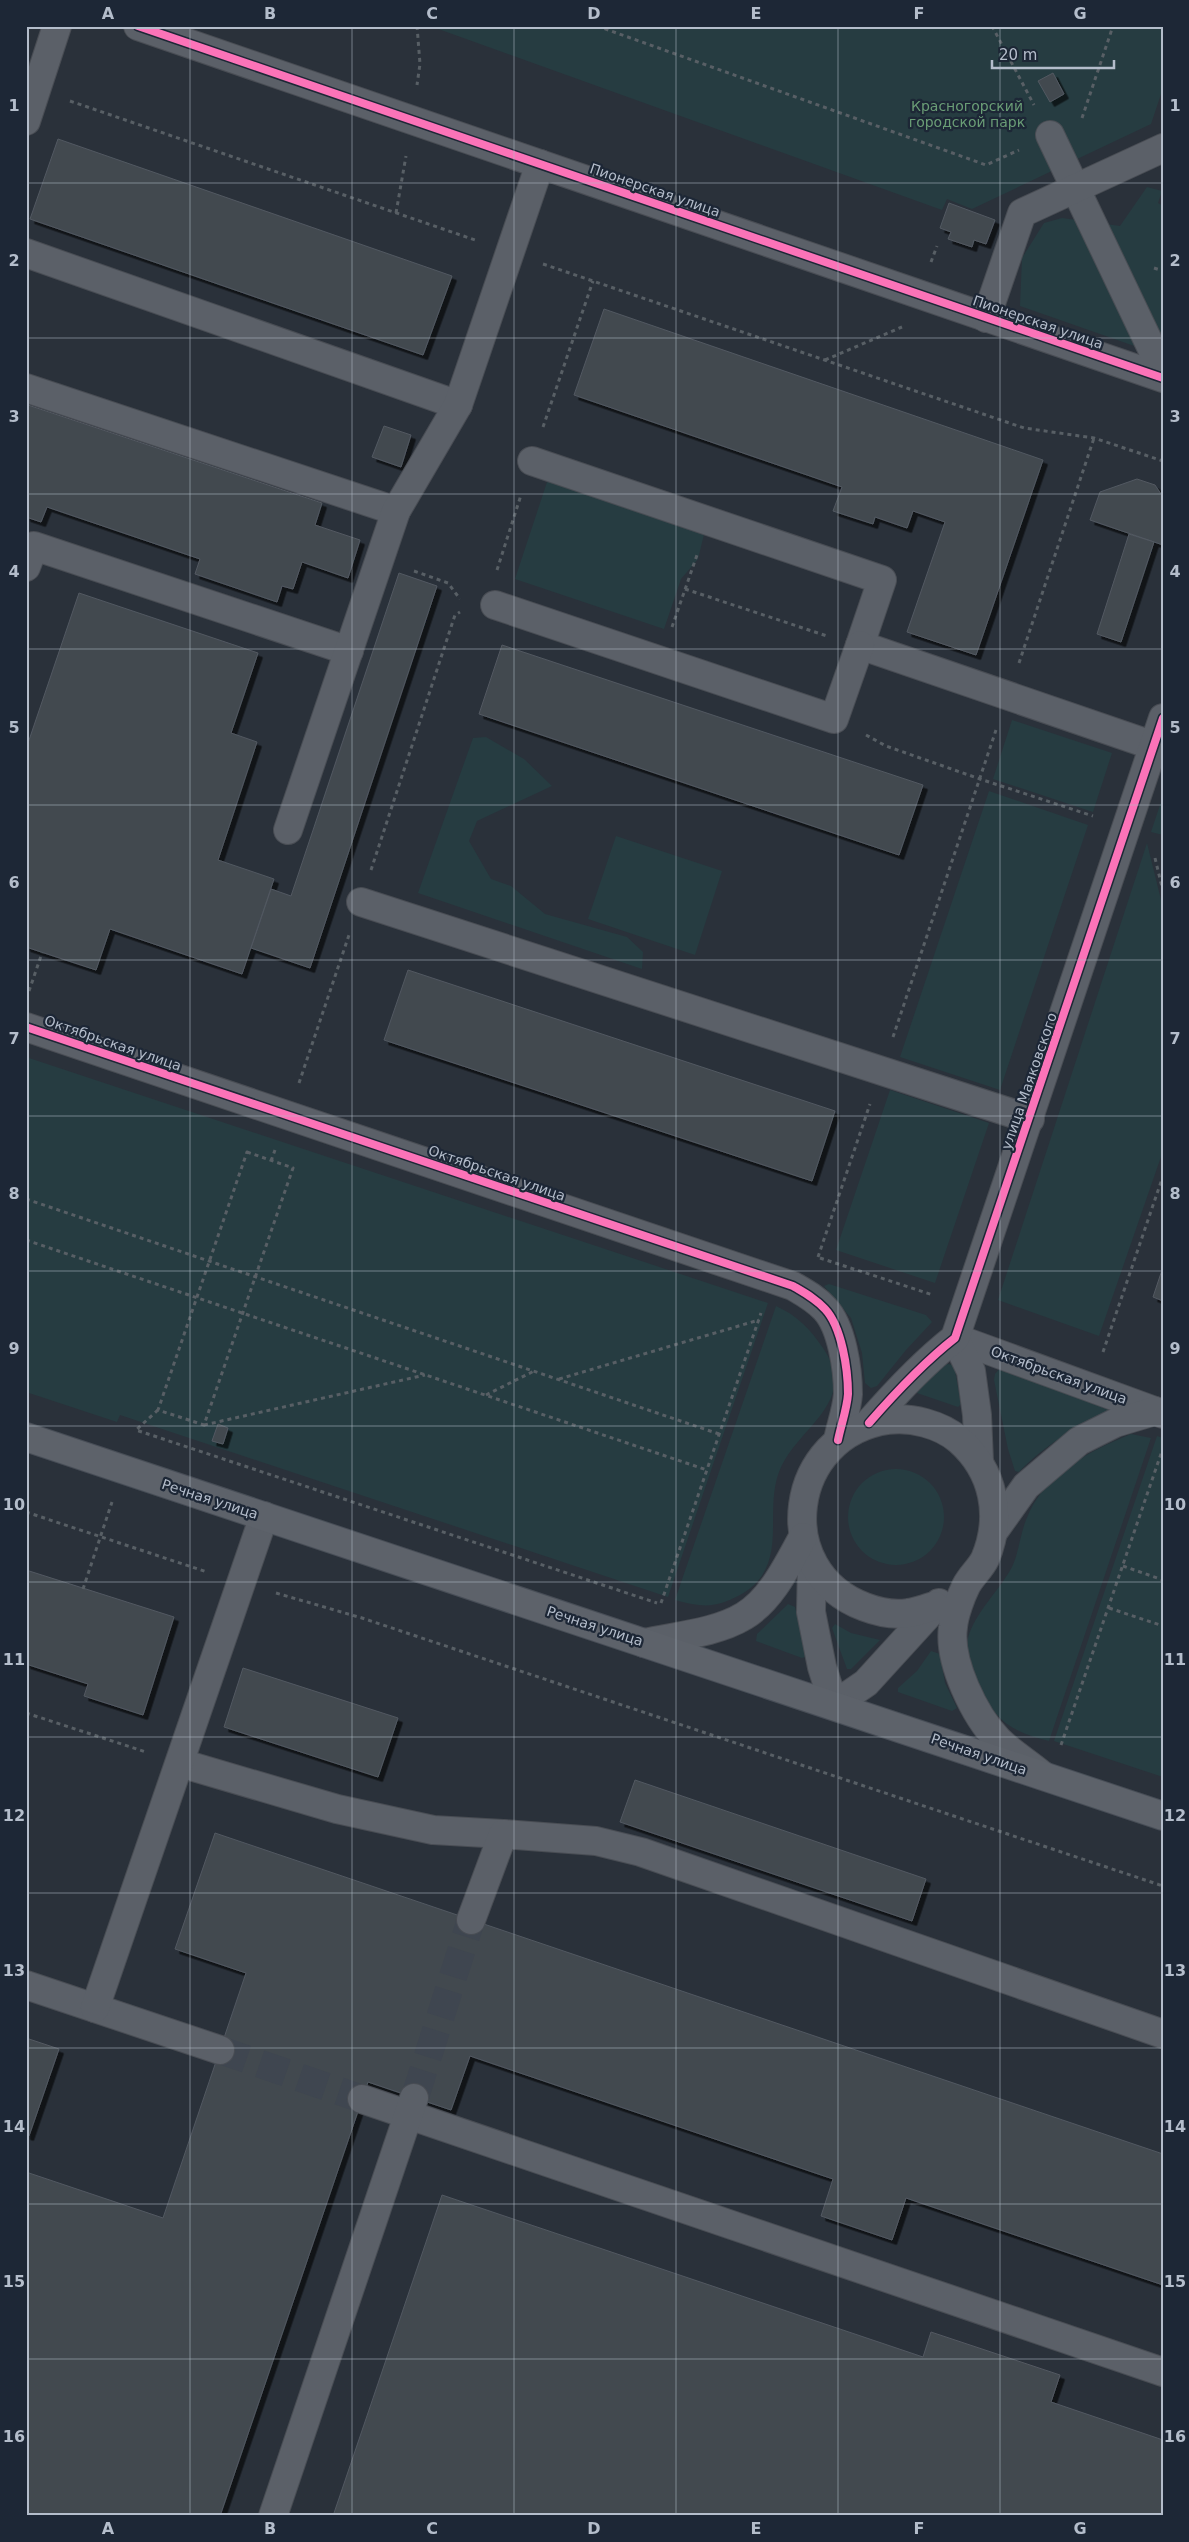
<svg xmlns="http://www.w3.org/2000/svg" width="1189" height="2542" font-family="'DejaVu Sans',sans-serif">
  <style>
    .green { fill: #263c41 }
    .building { fill: #424850; stroke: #525961; filter: url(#shadow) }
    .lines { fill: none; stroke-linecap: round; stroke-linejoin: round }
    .minor-tunnel { stroke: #3f4650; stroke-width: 28; stroke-dasharray: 28 14; stroke-linecap: butt }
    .minor-casing { stroke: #494d54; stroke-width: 30 }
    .major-casing { stroke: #484e57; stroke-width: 30 }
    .path { stroke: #585f65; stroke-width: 3; stroke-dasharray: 4 4; stroke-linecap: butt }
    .minor { stroke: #5b6068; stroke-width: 28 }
    .major { stroke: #5d626a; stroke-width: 28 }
    .cycleway-casing { stroke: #1d2736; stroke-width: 11 }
    .cycleway { stroke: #fb73b8; stroke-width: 8 }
    .grid { fill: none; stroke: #b4bdcb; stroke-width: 1; stroke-opacity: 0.55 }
    .labels { text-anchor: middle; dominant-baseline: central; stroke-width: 4.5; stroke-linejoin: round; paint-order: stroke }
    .park-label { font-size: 14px; fill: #6a9d76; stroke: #1d2736 }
    .street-label { font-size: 14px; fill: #b4bdcb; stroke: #1d2736 }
    .neatline { fill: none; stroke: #b4bdcb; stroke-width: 2 }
    .grid-label { font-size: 16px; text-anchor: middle; font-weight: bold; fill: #b4bdcb }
  </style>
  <defs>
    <filter id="shadow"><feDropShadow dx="4.5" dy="4.5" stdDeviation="0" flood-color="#0009"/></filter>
  </defs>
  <rect width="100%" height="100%" fill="#2a313a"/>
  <g class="green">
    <path d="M430,26H1163V88L1151,124L972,209L947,199L942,210Z"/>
    <path d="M1147,187L1162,191L1158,203L1163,206V356L1020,306L1022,258L1044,223L1062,218L1120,226Z"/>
    <path d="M579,468L709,514L698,559L681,579L664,629L515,579L547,482Z"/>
    <path d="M1012,720L1112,753L1093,812L993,779Z"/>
    <path d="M486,737L524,759L552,786L477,821L469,841L491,879L511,886L545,914L627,937L643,952L642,969L418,893L473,738Z"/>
    <path d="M989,791L1088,825L1000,1090L900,1057Z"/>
    <path d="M1163,796V835L1151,832Z"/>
    <path d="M616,836L722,871L695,955L588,919Z"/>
    <path d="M1147,843L1163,908V1151L1099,1336L998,1300Z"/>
    <path d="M26,1057L768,1303L668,1597L120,1415L117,1422L26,1392Z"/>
    <path d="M890,1090L989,1123L935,1283L836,1250Z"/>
    <path d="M829,1284L926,1315L932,1322L906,1350L877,1386L871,1388L865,1383L862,1353L851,1318L824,1286Z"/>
    <path d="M776,1306C798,1316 810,1329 823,1348C861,1403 795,1428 779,1472C763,1515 791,1566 740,1595C714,1609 702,1607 675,1600Z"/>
    <path d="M941,1363L954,1365L961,1404L958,1407L917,1393V1389Z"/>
    <path d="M1000,1368L1110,1409L1108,1414C1073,1428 1045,1445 1019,1472L1015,1471L1008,1449L994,1380L995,1374Z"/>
    <path d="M1131,1434L1151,1438L1049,1741C1034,1737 1020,1733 1007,1724C987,1710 962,1662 968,1638C975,1612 1000,1590 1012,1567C1019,1552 1020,1535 1026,1520C1044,1473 1088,1452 1131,1434Z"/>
    <path d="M1157,1436L1163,1438V1777L1054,1741Z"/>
    <circle cx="896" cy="1517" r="48"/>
    <path d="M788,1604L795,1607L807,1656L802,1658L756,1641L757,1634Z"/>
    <path d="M835,1624L851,1633L880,1640L851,1669H847L832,1628Z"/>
    <path d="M931,1651L940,1654L945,1683L957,1708L952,1711L898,1692V1688L917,1671Z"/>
  </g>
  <g class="building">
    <path d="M1053,73L1064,94L1050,102L1038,81Z"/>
    <path d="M58,139L452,276L423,355L30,219Z"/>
    <path d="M949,203L995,220L986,244L974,240L972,247L948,239L951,232L940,228Z"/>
    <path d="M604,309L1043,460L976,655L907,632L945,522L913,511L907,528L875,517L873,524L833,511L842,487L574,395Z"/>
    <path d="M28,405L322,503L315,525L360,540L348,578L302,562L293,589L282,586L277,602L195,574L200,559L47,507L41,522L26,517V411Z"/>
    <path d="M384,426L411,435L401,467L372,457Z"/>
    <path d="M1137,479L1155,485L1163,497V545L1090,520L1100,492Z"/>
    <path d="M1129,534L1154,542L1121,642L1097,634Z"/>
    <path d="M399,573L437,586L310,968L251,948L271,889L291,896Z"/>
    <path d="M79,593L258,653L231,733L257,742L218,860L274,879L242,974L110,929L96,970L26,947V749Z"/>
    <path d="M502,645L923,785L899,855L479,714Z"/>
    <path d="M408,970L835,1111L812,1181L384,1040Z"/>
    <path d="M1163,1267V1301L1153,1297Z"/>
    <path d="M218,1424L228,1428L223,1444L212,1441Z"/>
    <path d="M26,1570L174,1617L143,1715L84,1696L88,1684L26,1664Z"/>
    <path d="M243,1668L398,1718L378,1777L224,1727Z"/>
    <path d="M635,1780L926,1879L912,1921L620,1822Z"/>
    <path d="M215,1833L1163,2154V2285L906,2198L892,2240L821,2216L833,2179L470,2056L451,2110L368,2082L220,2516H26V2172L163,2218L246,1973L175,1949Z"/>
    <path d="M26,2038L59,2049L29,2136L26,2135Z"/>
    <path d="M442,2195L923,2357L931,2332L1060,2375L1051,2402L1163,2440V2516H333Z"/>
  </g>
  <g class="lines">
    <g class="minor-tunnel">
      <path d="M220,2050L362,2099"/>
      <path d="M415,2097L471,1920"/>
    </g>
    <defs>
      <g id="minor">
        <path d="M138,26L1163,378"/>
        <path d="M26,121L57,26"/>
        <path d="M1050,135L1163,372"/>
        <path d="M26,253L458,405"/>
        <path d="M986,318L1022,213L1163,148"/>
        <path d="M26,388L396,511"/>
        <path d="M532,461L882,580L860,645L1163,749"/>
        <path d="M26,567L34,546L349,651"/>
        <path d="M495,605L834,719L860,645"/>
        <path d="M288,830L396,511L458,405L540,164"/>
        <path d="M361,902L1030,1119"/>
        <path d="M26,1027L793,1286C805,1293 816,1299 825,1309C842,1327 848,1370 848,1394C847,1409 841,1425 838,1440"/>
        <path d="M955,1338L1163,1414"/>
        <path d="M955,1338L971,1371L977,1415L979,1461"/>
        <path d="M869,1423C896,1392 923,1363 955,1338L1163,718"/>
        <path d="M994,1531L1026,1486L1079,1441L1115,1423L1155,1411"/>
        <path d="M812,1562L811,1612L822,1667L834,1705L866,1683L939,1603"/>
        <path d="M935,1606C926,1608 917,1612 908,1613C894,1615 878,1612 865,1607C769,1571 788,1434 888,1420C911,1417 940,1424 959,1440C994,1471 1003,1516 985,1559C980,1569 971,1576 966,1586C961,1596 954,1615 953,1627C948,1662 975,1716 998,1740C1011,1753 1028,1763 1042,1775"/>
        <path d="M644,1643C676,1636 716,1633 744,1616C772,1599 788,1564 803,1537"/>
        <path d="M180,1763L337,1809L433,1830L503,1834"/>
        <path d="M471,1920L503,1834L596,1841L641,1852L1163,2034"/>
        <path d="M26,1985L220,2050"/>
        <path d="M95,2008L264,1516"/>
        <path d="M362,2099L1163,2372"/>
        <path d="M273,2516L414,2098"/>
      </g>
      <path id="major" d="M26,1437L1163,1816"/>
    </defs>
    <use href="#minor" class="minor-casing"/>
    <use href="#major" class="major-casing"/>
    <g class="path">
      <path d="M417,26L420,64L417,85"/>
      <path d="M597,26L986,165L1019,150"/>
      <path d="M992,26L1034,105"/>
      <path d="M70,101L478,241"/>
      <path d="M1082,118L1113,26"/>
      <path d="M396,213L406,156"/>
      <path d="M931,262L937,246"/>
      <path d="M543,264L1024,428L1094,438L1163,461"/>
      <path d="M1154,268L1163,271"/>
      <path d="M825,360L902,327"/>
      <path d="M543,427L593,281"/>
      <path d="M497,570L521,495"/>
      <path d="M414,571L448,583L460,599"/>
      <path d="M685,589L827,636"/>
      <path d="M672,627L697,555"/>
      <path d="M1019,663L1094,438"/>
      <path d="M866,735L886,746L980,779L1093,816"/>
      <path d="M1155,858L1163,891"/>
      <path d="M371,870L455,615L460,612"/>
      <path d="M29,991L42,953"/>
      <path d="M893,1037L996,730"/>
      <path d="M299,1083L349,935"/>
      <path d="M247,1152L293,1168L204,1425L158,1410Z"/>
      <path d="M271,1161L275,1150"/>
      <path d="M26,1199L719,1434"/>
      <path d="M26,1240L707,1470"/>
      <path d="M818,1257L870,1104"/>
      <path d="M820,1258L933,1295"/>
      <path d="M1103,1352L1163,1176"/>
      <path d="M559,1379L759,1320"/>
      <path d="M486,1395L534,1371"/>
      <path d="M158,1410L136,1430L657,1603"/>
      <path d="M204,1425L425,1375"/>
      <path d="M26,1512L207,1572"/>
      <path d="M1123,1566L1163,1580"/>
      <path d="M83,1589L112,1502"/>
      <path d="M276,1593L362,1618L1163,1886"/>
      <path d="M661,1603L761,1313"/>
      <path d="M1109,1608L1163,1626"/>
      <path d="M26,1713L146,1752"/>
      <path d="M1061,1745L1163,1448"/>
    </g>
    <use href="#minor" class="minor"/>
    <use href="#major" class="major"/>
    <defs>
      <g id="cycleway">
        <path d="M138,26L1163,378"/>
        <path d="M26,1027L793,1286C805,1293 816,1299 825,1309C842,1327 848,1370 848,1394C847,1409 841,1425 838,1440"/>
        <path d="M869,1423C896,1392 923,1363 955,1338L1163,718"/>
      </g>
    </defs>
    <use href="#cycleway" class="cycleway-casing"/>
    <use href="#cycleway" class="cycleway"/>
  </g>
  <path class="grid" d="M190,26V2516M352,26V2516M514,26V2516M676,26V2516M838,26V2516M1000,26V2516M26,183H1163M26,338H1163M26,494H1163M26,649H1163M26,805H1163M26,960H1163M26,1116H1163M26,1271H1163M26,1426H1163M26,1582H1163M26,1737H1163M26,1893H1163M26,2048H1163M26,2204H1163M26,2359H1163"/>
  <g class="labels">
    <g class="park-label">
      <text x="967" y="106">Красногорский<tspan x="967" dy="16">городской парк</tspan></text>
    </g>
    <g class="street-label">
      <text transform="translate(655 190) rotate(19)">Пионерская улица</text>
      <text transform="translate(1038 322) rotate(19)">Пионерская улица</text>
      <text transform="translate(113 1043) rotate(19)">Октябрьская улица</text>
      <text transform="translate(1029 1081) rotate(-71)">улица Маяковского</text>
      <text transform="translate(497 1173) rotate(19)">Октябрьская улица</text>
      <text transform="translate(1059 1375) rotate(20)">Октябрьская улица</text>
      <text transform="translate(210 1499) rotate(18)">Речная улица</text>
      <text transform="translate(595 1626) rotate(18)">Речная улица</text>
      <text transform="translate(979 1754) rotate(19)">Речная улица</text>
    </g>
  </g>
  <rect width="1189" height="2542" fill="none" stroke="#1d2736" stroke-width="55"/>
  <path d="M992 60v8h122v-8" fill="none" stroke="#b4bdcb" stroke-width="2.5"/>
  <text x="999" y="60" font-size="15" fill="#b4bdcb" stroke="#1d2736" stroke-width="4" paint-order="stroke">20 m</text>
  <rect x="28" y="28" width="1134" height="2486" class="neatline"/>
  <g class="grid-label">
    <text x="108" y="19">A</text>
    <text x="270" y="19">B</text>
    <text x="432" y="19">C</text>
    <text x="594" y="19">D</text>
    <text x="756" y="19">E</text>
    <text x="919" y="19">F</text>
    <text x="1080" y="19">G</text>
    <text x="14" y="111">1</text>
    <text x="1175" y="111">1</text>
    <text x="14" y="266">2</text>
    <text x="1175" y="266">2</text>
    <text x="14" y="422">3</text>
    <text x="1175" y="422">3</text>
    <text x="14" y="577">4</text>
    <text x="1175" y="577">4</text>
    <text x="14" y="733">5</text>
    <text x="1175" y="733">5</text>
    <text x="14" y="888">6</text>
    <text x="1175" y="888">6</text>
    <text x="14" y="1044">7</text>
    <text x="1175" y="1044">7</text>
    <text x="14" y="1199">8</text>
    <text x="1175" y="1199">8</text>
    <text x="14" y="1354">9</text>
    <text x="1175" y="1354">9</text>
    <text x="14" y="1510">10</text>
    <text x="1175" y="1510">10</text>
    <text x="14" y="1665">11</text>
    <text x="1175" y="1665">11</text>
    <text x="14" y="1821">12</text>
    <text x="1175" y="1821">12</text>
    <text x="14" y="1976">13</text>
    <text x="1175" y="1976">13</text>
    <text x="14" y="2132">14</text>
    <text x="1175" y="2132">14</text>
    <text x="14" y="2287">15</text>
    <text x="1175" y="2287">15</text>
    <text x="14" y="2442">16</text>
    <text x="1175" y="2442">16</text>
    <text x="108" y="2534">A</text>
    <text x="270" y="2534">B</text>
    <text x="432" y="2534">C</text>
    <text x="594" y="2534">D</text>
    <text x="756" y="2534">E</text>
    <text x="919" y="2534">F</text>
    <text x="1080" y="2534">G</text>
  </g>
</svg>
